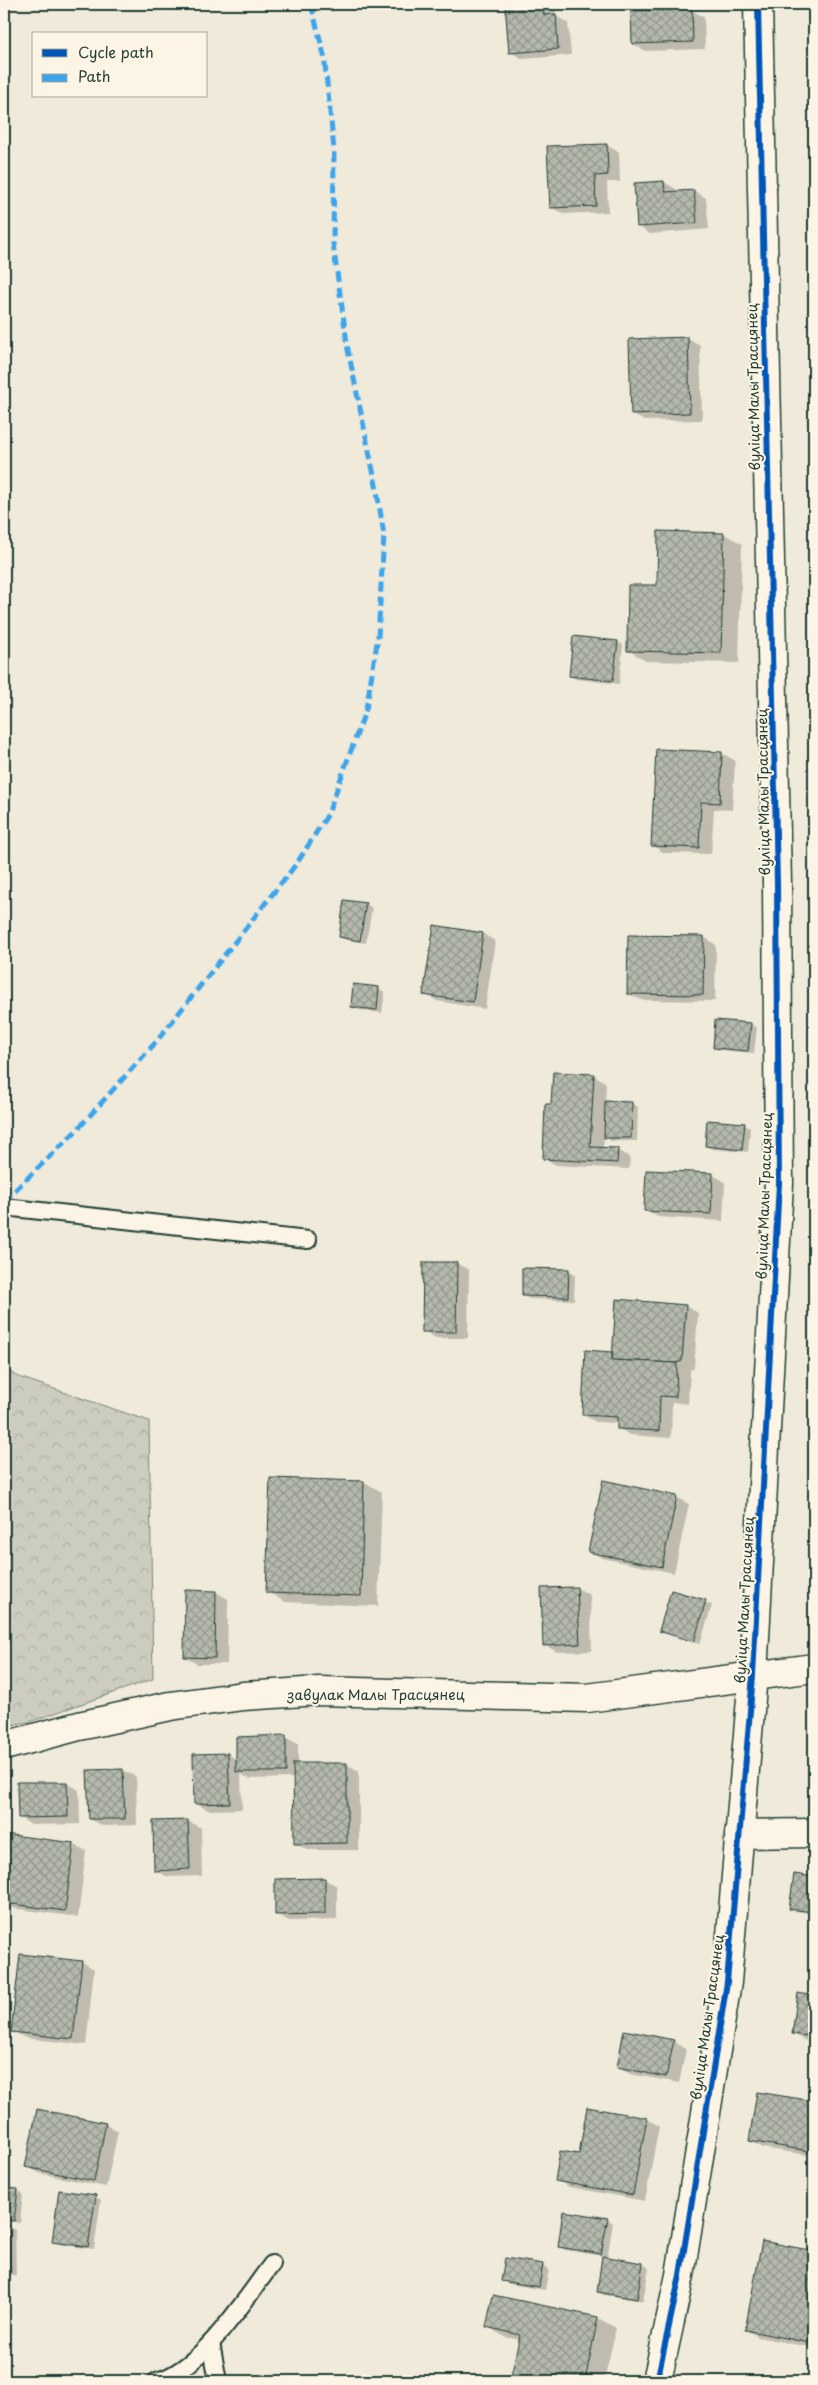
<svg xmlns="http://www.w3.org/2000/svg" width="818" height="2385" font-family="'Playpen Sans',sans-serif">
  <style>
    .forest { fill: url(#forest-crowns); stroke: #76857a }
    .shadow { fill: #0003 }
    .building { fill: url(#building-cross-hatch); stroke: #1f3d34 }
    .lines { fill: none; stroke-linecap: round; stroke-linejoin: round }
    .lane-casing { stroke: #1f3d34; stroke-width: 20 }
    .street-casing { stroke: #1f3d34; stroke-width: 31 }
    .lane { stroke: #fcf5e5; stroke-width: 16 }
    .street { stroke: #fcf5e5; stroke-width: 28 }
    .quiet { stroke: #3da4eb; stroke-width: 5; stroke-dasharray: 10 5; stroke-linecap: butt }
    .cycleway-casing { stroke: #fcf5e5; stroke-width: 9 }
    .cycleway { stroke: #0057b8; stroke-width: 6 }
    .labels { text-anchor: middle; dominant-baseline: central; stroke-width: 4; stroke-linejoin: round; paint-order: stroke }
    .street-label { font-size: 14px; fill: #1f3d34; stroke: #fcf5e5 }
  </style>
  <defs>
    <pattern id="forest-crowns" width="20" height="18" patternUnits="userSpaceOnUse" patternTransform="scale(1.25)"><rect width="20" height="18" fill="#cccdbf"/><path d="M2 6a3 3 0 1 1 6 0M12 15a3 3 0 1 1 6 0" fill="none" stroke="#afb1a5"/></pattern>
    <pattern id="building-cross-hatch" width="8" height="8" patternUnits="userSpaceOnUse" patternTransform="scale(1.25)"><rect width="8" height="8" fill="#b5b9ad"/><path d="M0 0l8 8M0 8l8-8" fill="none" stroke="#93988e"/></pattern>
  </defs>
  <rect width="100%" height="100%" fill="#efeada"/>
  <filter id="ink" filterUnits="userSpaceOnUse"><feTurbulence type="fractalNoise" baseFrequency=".02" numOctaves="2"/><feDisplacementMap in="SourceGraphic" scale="10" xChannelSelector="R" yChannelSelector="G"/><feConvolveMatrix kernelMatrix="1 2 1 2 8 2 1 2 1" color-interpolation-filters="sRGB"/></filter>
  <g filter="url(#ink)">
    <path class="forest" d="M4,1368L16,1376L149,1421L153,1679L29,1722L4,1726Z"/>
    <g class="shadow">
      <path d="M506,4H555L556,16L568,23L571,55L523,59L510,52Z"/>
      <path d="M594,4H657L600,7Z"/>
      <path d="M691,10L704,17L705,49L645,51L633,44Z"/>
      <path d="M606,145L619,152L620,182H607L608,212L563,214L551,207Z"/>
      <path d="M664,182L676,189L677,192L694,191L706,198L709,229L650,234L638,226Z"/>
      <path d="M687,338L700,345L702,420L644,421L632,414Z"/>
      <path d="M659,532L724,534L742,544L739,663L646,661L628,650L658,586Z"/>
      <path d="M617,642L623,645L619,684L576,679L570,676Z"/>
      <path d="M657,750L722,753L735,761L732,810L714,809L711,854L664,853L652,845Z"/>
      <path d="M345,901L366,904L372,908L366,943L346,940L340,937Z"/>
      <path d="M435,927L483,934L495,941L485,1009L437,1001L425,994Z"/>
      <path d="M704,937L716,945L715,1001L641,1000L628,993Z"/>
      <path d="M379,989L385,992L382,1013L359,1010L353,1007Z"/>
      <path d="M751,1024L757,1028L754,1053L720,1050L714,1047Z"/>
      <path d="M594,1075L606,1083L605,1102L632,1103L638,1107L637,1141H611L604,1136L603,1149L617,1150L630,1157L629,1169L556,1165L544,1158L552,1106Z"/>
      <path d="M744,1125L750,1128L748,1152L712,1149L706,1146Z"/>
      <path d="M713,1175L725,1182L723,1221L658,1217L645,1210Z"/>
      <path d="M456,1263L469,1270L468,1338H436L424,1331Z"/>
      <path d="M569,1270L575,1274L574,1300L529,1299L523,1295Z"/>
      <path d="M618,1300L686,1306L698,1313L694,1368L690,1370L688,1404L672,1402L671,1438L630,1435L618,1428V1423L596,1422L583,1415L586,1351L614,1353Z"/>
      <path d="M271,1479L364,1482L382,1492L378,1606L285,1602L268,1592Z"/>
      <path d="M676,1497L689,1504L674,1573L602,1558L589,1551Z"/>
      <path d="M577,1588L590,1595L592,1651L557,1652L545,1645L542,1589Z"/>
      <path d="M187,1591L216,1592L228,1599L227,1664H197L185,1657Z"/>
      <path d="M672,1592L712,1605L700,1644L660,1631Z"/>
      <path d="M285,1737L298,1744V1764H346L359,1771V1850H307L295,1843L294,1778L250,1779L241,1774L242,1809L208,1810L195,1803L228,1754L237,1760Z"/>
      <path d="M123,1770L136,1777L137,1825L103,1826L90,1819L89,1771Z"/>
      <path d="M67,1783L79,1790L80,1824L31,1825L19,1817Z"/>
      <path d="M188,1821L201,1828L202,1876L168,1877L155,1870L154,1822Z"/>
      <path d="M4,1836L74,1844L86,1851L78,1917L4,1907Z"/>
      <path d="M795,1875L814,1878V1914L796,1911L790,1908Z"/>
      <path d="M324,1879L337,1886V1920L289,1921L277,1914Z"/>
      <path d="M21,1955L82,1962L94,1969L86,2045L25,2038L13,2031Z"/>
      <path d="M799,1995L814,1997V2042L806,2041L793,2034Z"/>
      <path d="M625,2032L674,2042L686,2049L679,2083L630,2074L618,2066Z"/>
      <path d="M758,2093L814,2103V2156L763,2148L750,2141Z"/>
      <path d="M38,2110L106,2124L118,2131L106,2187L39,2173L26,2166Z"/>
      <path d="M647,2119L659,2126L645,2201L569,2187L556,2180L580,2156Z"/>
      <path d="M4,2189L17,2190L23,2194L20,2223L4,2221Z"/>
      <path d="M95,2197L101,2200L94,2249L59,2244L53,2241Z"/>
      <path d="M607,2219L613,2223L607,2259L643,2264L649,2268L643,2301L604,2295L598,2291L604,2256L565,2250L559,2246Z"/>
      <path d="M4,2226L15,2229L16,2275H4Z"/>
      <path d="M763,2243L814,2252V2348L758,2337L746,2330Z"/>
      <path d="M543,2265L549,2269L545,2290L509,2284L503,2280Z"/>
      <path d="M494,2296L598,2318L616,2328L604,2381H511L520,2340L505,2337L488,2327Z"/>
    </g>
    <g class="building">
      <path d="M505,4H543L544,15L556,14L558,49L509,53Z"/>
      <path d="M692,9L693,42L632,44L631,11Z"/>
      <path d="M607,144L608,175L595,176L596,206L550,208L547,146Z"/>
      <path d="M664,181L665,192L694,190L697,223L637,227L634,183Z"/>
      <path d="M688,337L690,413L631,415L629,339Z"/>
      <path d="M658,531L724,533L721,653L627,651L628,585H657Z"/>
      <path d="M573,636L618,641L613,681L569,676Z"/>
      <path d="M656,749L722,752L720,803L701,802L699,848L651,846Z"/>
      <path d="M344,900L366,903L360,941L339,937Z"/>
      <path d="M434,925L483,933L473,1002L423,995Z"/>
      <path d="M628,935L704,936L703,995L627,994Z"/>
      <path d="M353,984L379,987L377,1010L351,1007Z"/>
      <path d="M715,1020L751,1023L748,1051L713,1048Z"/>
      <path d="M553,1072L594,1074L590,1147L618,1148L617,1163L543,1159L545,1104H551Z"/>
      <path d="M605,1101L632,1102L631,1138H604Z"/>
      <path d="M707,1120L745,1123L742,1150L705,1146Z"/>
      <path d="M646,1170L713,1173L711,1214L644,1211Z"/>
      <path d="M423,1262H457L456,1332H422Z"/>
      <path d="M522,1268L569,1269L568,1297L522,1296Z"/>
      <path d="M616,1299L686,1305L682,1361L677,1363L612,1360Z"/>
      <path d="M585,1350L612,1352V1360L677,1363L676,1397L660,1396L659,1431L617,1429V1417L582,1415Z"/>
      <path d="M270,1478L364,1481L361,1596L266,1593Z"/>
      <path d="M603,1480L677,1496L662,1567L588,1552Z"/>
      <path d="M577,1587L580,1644L543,1646L541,1588Z"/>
      <path d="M185,1590L216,1591L215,1658L184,1657Z"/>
      <path d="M671,1590L706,1600L694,1642L659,1631Z"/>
      <path d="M286,1735V1772H236V1737Z"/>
      <path d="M228,1753L230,1803L194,1804L193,1754Z"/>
      <path d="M293,1763H347V1843L294,1844Z"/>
      <path d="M123,1769L125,1819H89L87,1770Z"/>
      <path d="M17,1782H67L68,1817L18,1818Z"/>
      <path d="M188,1820L190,1869L154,1871L153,1821Z"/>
      <path d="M4,1834L74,1843L65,1911L4,1903Z"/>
      <path d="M794,1874L814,1877V1912L789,1909Z"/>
      <path d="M325,1878V1914L275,1915V1879Z"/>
      <path d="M20,1954L82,1961L73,2039L11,2032Z"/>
      <path d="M798,1993L814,1996V2037L792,2034Z"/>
      <path d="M624,2030L674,2040L666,2077L617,2067Z"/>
      <path d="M757,2092L814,2101V2152L749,2141Z"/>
      <path d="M587,2107L647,2118L633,2195L555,2181L560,2151L579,2154Z"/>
      <path d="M37,2109L106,2123L94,2181L25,2167Z"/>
      <path d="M4,2188L18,2189L14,2221L4,2219Z"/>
      <path d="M59,2190L96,2195L88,2247L52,2242Z"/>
      <path d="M563,2211L608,2218L601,2254L558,2247Z"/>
      <path d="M4,2225H9L10,2272H4Z"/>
      <path d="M762,2241L814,2251V2319L810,2343L745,2330Z"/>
      <path d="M602,2256L643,2263L637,2299L597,2292Z"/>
      <path d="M505,2258L543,2264L539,2287L501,2281Z"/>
      <path d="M493,2295L598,2317L585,2381H510L520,2335L486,2327Z"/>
    </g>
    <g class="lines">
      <defs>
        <g id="lane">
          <path d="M4,1207L308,1240"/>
          <path d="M211,2343L218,2381"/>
          <path d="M157,2381C202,2369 244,2300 272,2264"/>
        </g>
        <g id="street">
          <path d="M4,1746L79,1726L170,1706L243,1696L319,1691L587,1698L814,1668"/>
          <path d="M739,1834L814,1833"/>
          <path d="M657,2381L680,2275L727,1982L753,1675L779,1183L777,883L758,4"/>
        </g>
      </defs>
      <use href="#lane" class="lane-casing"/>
      <use href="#street" class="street-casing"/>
      <use href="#lane" class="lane"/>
      <use href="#street" class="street"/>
      <path class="quiet" d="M4,1201L75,1132L156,1042L297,863L328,814L366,709L378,637L384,535L376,485L348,350L333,244L334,150L324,55L311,4"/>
      <defs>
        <path id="cycleway" d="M657,2381L680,2275L727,1982L753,1675L779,1183L777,883L758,4"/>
      </defs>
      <use href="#cycleway" class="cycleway-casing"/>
      <use href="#cycleway" class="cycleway"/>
    </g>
  </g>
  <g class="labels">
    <g class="street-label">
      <text transform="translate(753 387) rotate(-91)">вуліца Малы Трасцянец</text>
      <text transform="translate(763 792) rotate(-91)">вуліца Малы Трасцянец</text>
      <text transform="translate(764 1196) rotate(-88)">вуліца Малы Трасцянец</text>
      <text transform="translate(744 1600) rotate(-87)">вуліца Малы Трасцянец</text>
      <text x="376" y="1694">завулак Малы Трасцянец</text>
      <text transform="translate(707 2017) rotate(-82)">вуліца Малы Трасцянец</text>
    </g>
  </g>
  <rect width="818" height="2385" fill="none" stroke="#fcf5e5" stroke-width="20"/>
  <rect x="10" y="10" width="798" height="2365" fill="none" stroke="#1f3d34" stroke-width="2" filter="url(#ink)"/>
  <rect x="32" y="32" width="175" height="65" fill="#fcf5e5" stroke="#a4ab9e"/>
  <rect x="42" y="49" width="25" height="8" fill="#0057b8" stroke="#a4ab9e"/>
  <text x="78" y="58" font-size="15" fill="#1f3d34">Cycle path</text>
  <rect x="42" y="74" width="25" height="8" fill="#3da4eb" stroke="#a4ab9e"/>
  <text x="78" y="82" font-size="15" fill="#1f3d34">Path</text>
</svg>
